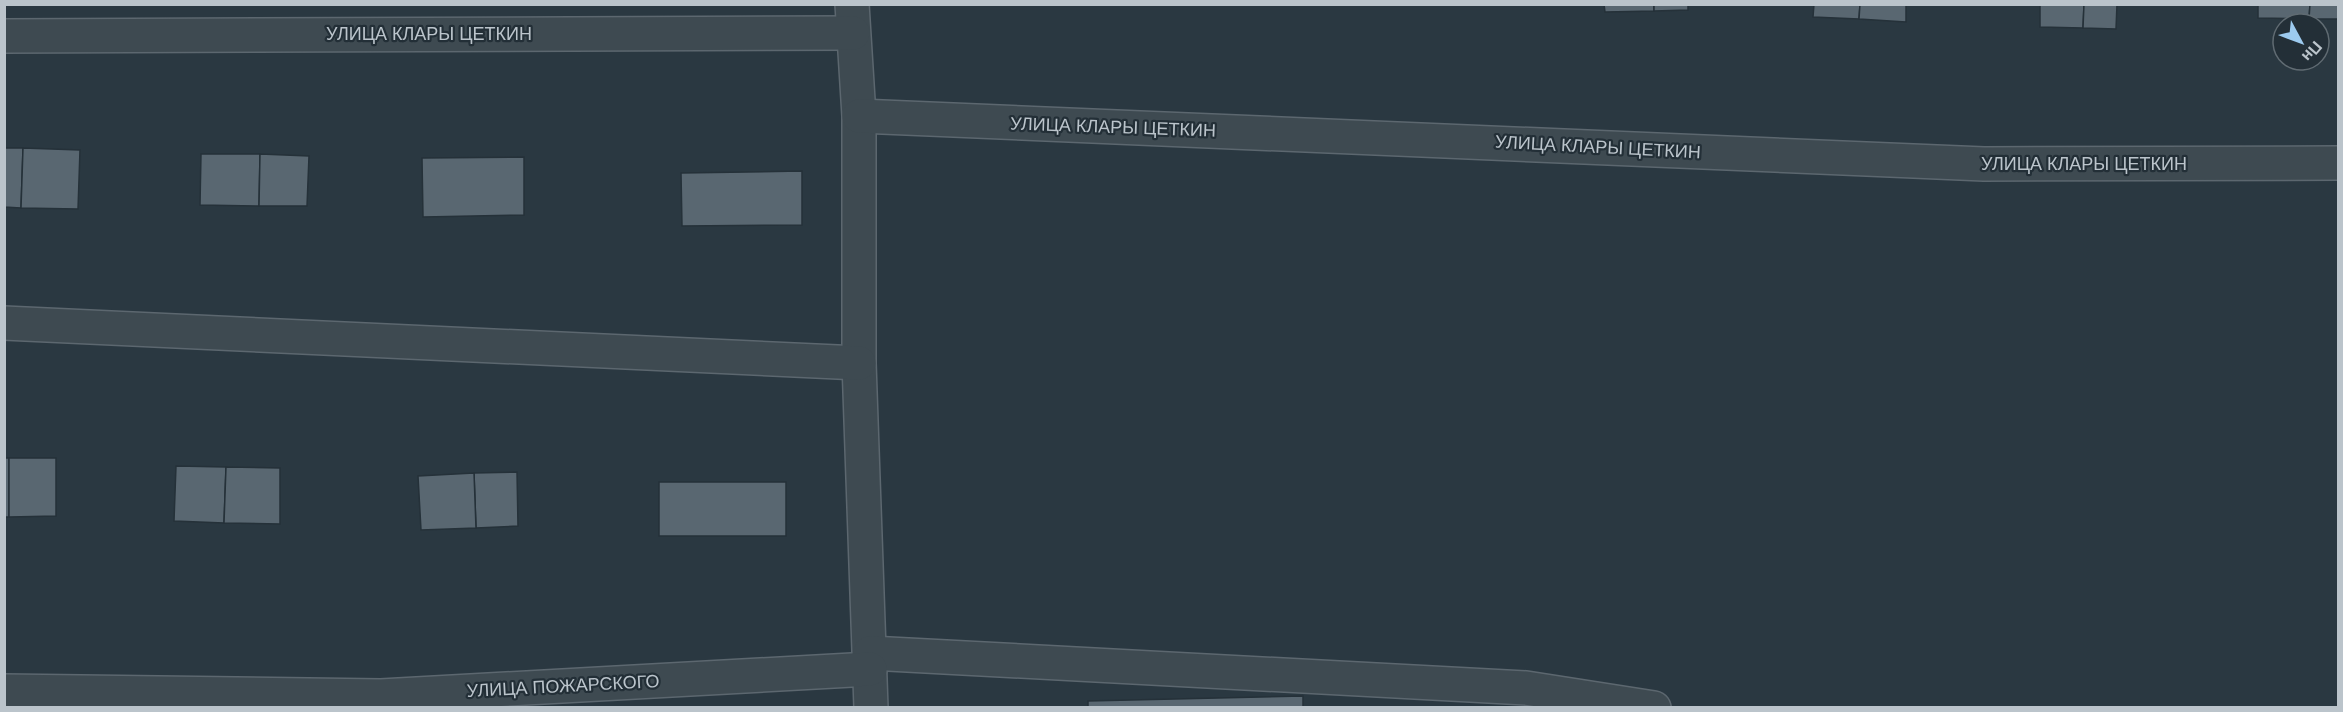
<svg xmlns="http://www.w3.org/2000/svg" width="2343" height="712" font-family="Arial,sans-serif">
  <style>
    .building { fill: #596771; stroke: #253139; stroke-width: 1.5 }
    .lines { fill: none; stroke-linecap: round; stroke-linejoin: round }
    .minor-casing { stroke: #5c676f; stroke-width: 36 }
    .minor { stroke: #3e4a51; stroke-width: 33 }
    .labels { text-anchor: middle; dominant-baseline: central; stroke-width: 4.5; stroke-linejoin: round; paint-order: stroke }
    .street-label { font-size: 18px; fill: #bbc4cb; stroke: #232f37 }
  </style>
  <rect width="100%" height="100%" fill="#2a3841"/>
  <g class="building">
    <path d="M1604,4H1654V11L1605,12Z"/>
    <path d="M1654,4H1688V10L1654,11Z"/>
    <path d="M1814,4H1860L1859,19L1813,17Z"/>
    <path d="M1860,4H1906V22L1859,19Z"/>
    <path d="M2040,4H2084L2083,28L2040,27Z"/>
    <path d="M2084,4H2117L2116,29L2083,28Z"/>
    <path d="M2258,4H2310L2309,19L2258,18Z"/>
    <path d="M2310,4H2338V19H2309Z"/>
    <path d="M4,148H23L21,208L4,207Z"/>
    <path d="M23,148L80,150L78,209L21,208Z"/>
    <path d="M201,154H260L259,206L200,205Z"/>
    <path d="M260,154L309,156L307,206H259Z"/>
    <path d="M524,157V215L423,217L422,158Z"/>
    <path d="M802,171V225L682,226L681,173Z"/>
    <rect x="4" y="458" width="5" height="59"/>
    <path d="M9,458H56V516L9,517Z"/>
    <path d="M176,466L226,467L224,523L174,521Z"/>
    <path d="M226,467L280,468V524L224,523Z"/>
    <path d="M517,472L518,526L476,528L474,473Z"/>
    <path d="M474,473L476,528L421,530L418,476Z"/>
    <rect x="659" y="482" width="127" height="54"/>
    <path d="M1303,696V708H1088V701Z"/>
  </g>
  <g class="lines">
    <defs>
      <g id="minor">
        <path d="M852,4L859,116V363L871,708"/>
        <path d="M4,36L853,33"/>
        <path d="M859,116L1984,164L2338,163"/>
        <path d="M4,323L859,363"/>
        <path d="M870,653L1526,688L1654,708"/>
        <path d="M4,691L381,696L870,669"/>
      </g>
    </defs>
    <use href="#minor" class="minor-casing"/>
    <use href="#minor" class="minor"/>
  </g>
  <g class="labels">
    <g class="street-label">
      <text x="429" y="34">УЛИЦА КЛАРЫ ЦЕТКИН</text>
      <text transform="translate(1113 127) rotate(2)">УЛИЦА КЛАРЫ ЦЕТКИН</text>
      <text transform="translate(1598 147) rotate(3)">УЛИЦА КЛАРЫ ЦЕТКИН</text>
      <text x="2084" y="164">УЛИЦА КЛАРЫ ЦЕТКИН</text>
      <text transform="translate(563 686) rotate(-3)">УЛИЦА ПОЖАРСКОГО</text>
    </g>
  </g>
  <rect width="2343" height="712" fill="none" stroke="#bbc4cb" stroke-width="12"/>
  <g transform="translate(2301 42) rotate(131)"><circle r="28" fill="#232f37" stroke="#606b72" stroke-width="1.5"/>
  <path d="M0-4.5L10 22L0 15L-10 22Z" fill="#9dcbef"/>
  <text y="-9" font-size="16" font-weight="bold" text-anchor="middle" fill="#bbc4cb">Пн</text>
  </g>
</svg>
